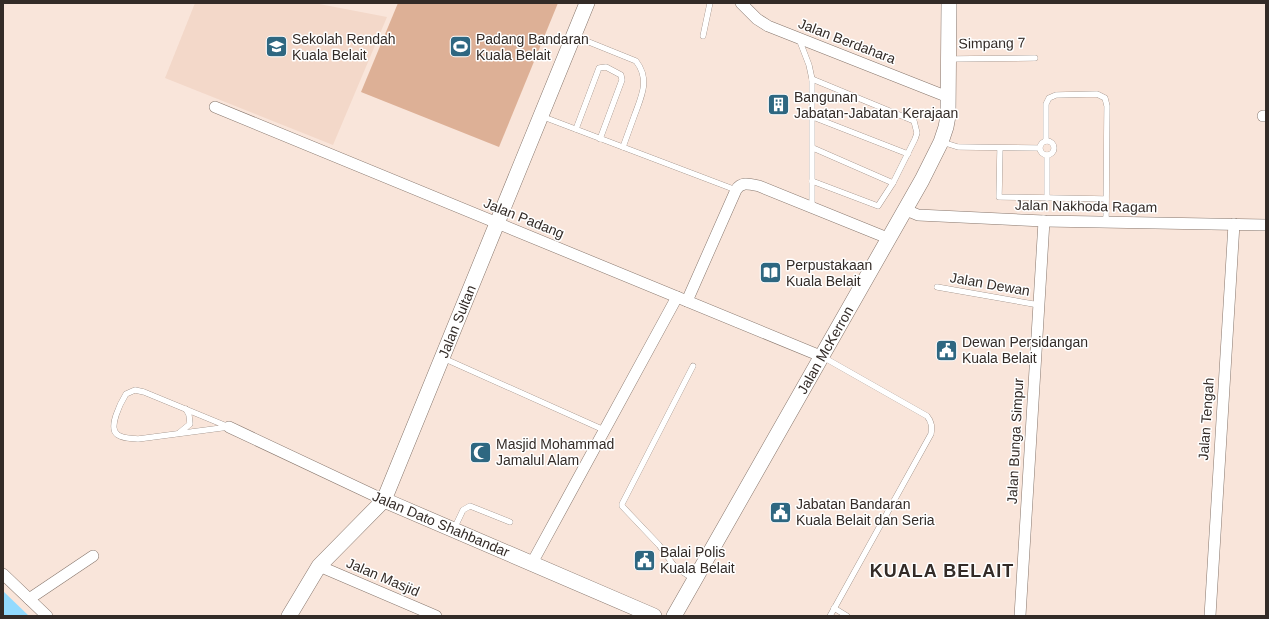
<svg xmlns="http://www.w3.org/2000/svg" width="1269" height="619" font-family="Arial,sans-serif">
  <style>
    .built { fill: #f3d8c9 }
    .green { fill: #ddb096 }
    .water { fill: #92dafe }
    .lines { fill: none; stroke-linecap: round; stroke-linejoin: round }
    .lane-casing { stroke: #87766c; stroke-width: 6 }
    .street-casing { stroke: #87766c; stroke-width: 12 }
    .secondary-casing { stroke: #87766c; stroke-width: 16 }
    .lane { stroke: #fff; stroke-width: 5.5 }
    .street { stroke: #fff; stroke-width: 11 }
    .secondary { stroke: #fff; stroke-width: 15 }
    .labels { text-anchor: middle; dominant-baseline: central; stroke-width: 3; stroke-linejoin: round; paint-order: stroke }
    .poi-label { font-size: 14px; fill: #332b27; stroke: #fff; text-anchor: start }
    .street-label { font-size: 14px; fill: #332b27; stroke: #fff }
    .district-label { font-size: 18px; font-weight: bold; letter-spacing: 1px; fill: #332b27; stroke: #fff }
  </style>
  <rect width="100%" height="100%" fill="#f9e5da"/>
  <path class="built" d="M195,3H314L387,17L333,145L165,78Z"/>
  <path class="green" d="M398,3H558L499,147L361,92Z"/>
  <path class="water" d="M3,591L29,616H3Z"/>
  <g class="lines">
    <defs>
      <g id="lane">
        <path d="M574,36L636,61C650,79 642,95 635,114C631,125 627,136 623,147"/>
        <path d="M703,36L710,3"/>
        <path d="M799,39L809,65L812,79V207"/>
        <path d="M950,59L1035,58"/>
        <path d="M812,79L914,121L917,133L915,139L893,183L878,206L812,181"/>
        <path d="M541,116L736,190"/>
        <path d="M813,117L908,154"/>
        <path d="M576,129L599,68L606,67L621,75L622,80L600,139"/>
        <circle cx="1047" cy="148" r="7"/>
        <path d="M1046,141V104L1049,98L1056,95L1097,94L1105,98L1107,106L1106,222"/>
        <path d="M942,142L958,147L1039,148"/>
        <path d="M813,148L893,183"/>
        <path d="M1000,148L999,197L1106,199"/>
        <path d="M1047,155V198"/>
        <path d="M937,287L1039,305"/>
        <path d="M823,357L927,416C932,422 932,427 931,434L830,616"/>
        <path d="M443,358L604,430"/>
        <path d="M693,366L622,504V506L659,545L675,567L695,580"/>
        <path d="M135,390L144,392L229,427L138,439C131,438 124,439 118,435C107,429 121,402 126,394Z"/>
        <path d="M179,433L190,424L189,415L186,409"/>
        <path d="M454,529L463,510L470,506L510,522"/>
        <path d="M834,608L847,616"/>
      </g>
      <g id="street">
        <path d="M741,3L757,19L768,26L948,97"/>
        <path d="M215,107L823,357"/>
        <path d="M1263,116H1266"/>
        <path d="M906,210L918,215L1044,221L1266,225"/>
        <path d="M687,301L736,190C741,181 750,184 759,186L890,239"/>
        <path d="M229,427L384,500"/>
        <path d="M532,563L677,297"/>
        <path d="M319,566L436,616"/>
        <path d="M3,574L47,616"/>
        <path d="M29,599L93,556"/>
        <path d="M1020,616L1044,221"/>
        <path d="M1210,616L1234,224"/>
      </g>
      <g id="secondary">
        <path d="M384,500L654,616"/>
        <path id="s1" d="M289,616L319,566L384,500L587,3"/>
        <path id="s2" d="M674,616L922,180L941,142L946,127L948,116L949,3"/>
      </g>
    </defs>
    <use href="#lane" class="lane-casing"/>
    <use href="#street" class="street-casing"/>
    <use href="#secondary" class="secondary-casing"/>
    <use href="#lane" class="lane"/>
    <use href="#street" class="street"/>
    <use href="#secondary" class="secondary"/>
  </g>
  <defs>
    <symbol id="school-square" viewBox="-11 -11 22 22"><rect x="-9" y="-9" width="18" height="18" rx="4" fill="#2e6781" stroke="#fff"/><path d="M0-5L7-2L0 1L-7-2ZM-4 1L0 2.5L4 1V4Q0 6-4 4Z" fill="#fff"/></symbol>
    <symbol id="stadium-square" viewBox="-11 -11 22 22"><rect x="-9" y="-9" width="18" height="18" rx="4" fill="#2e6781" stroke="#fff"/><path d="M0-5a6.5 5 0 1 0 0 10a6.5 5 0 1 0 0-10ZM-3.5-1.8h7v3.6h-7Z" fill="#fff"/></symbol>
    <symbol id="building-square" viewBox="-11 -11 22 22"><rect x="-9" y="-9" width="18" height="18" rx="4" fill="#2e6781" stroke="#fff"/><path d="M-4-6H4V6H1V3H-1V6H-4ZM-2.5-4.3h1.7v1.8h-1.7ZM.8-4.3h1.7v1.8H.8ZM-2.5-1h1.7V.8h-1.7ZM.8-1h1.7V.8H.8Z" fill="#fff"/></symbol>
    <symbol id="library-square" viewBox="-11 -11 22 22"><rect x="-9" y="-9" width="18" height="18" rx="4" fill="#2e6781" stroke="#fff"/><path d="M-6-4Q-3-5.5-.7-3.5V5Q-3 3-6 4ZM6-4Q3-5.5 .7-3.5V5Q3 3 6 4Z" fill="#fff"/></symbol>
    <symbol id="civic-square" viewBox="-11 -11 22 22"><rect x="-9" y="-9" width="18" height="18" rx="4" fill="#2e6781" stroke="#fff"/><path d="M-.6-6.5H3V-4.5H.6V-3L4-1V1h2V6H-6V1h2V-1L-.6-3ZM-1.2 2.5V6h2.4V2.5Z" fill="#fff"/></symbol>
    <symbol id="mosque-square" viewBox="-11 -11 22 22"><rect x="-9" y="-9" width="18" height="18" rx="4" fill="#2e6781" stroke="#fff"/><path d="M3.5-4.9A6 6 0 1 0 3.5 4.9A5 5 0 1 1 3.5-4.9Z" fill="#fff"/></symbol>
  </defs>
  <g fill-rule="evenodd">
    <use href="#school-square" x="264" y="34" width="25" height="25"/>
    <use href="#stadium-square" x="448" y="34" width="25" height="25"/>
    <use href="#building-square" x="766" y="92" width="25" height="25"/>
    <use href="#library-square" x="758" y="260" width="25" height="25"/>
    <use href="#civic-square" x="934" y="338" width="25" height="25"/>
    <use href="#mosque-square" x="468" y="440" width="25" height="25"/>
    <use href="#civic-square" x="768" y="500" width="25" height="25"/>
    <use href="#civic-square" x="632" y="548" width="25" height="25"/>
  </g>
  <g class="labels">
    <g class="poi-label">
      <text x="292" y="39">Sekolah Rendah<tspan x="292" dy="16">Kuala Belait</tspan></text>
      <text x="476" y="39">Padang Bandaran<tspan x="476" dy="16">Kuala Belait</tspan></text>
      <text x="794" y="97">Bangunan<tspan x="794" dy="16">Jabatan-Jabatan Kerajaan</tspan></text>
      <text x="786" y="265">Perpustakaan<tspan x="786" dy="16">Kuala Belait</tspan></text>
      <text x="962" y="342">Dewan Persidangan<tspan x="962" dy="16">Kuala Belait</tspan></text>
      <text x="496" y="444">Masjid Mohammad<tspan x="496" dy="16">Jamalul Alam</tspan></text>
      <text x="796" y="504">Jabatan Bandaran<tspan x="796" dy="16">Kuala Belait dan Seria</tspan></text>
      <text x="660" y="552">Balai Polis<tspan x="660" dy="16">Kuala Belait</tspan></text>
    </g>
    <g class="street-label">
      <text transform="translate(847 41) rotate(21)">Jalan Berdahara</text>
      <text transform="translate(992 43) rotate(-1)">Simpang 7</text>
      <text transform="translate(1086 206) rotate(1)">Jalan Nakhoda Ragam</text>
      <text transform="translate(524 218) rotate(22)">Jalan Padang</text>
      <text transform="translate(990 284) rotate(10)">Jalan Dewan</text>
      <text stroke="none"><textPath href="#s1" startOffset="344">Jalan Sultan</textPath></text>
      <text stroke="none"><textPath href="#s2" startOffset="306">Jalan McKerron</textPath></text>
      <text transform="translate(1206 419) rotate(-86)">Jalan Tengah</text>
      <text transform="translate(1015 441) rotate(-87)">Jalan Bunga Simpur</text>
      <text transform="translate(441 524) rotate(23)">Jalan Dato Shahbandar</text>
      <text transform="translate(383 577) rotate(23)">Jalan Masjid</text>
    </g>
    <g class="district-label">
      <text x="942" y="571">KUALA BELAIT</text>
    </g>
  </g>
  <rect width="1269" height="619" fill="none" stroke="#332b27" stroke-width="8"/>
</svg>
